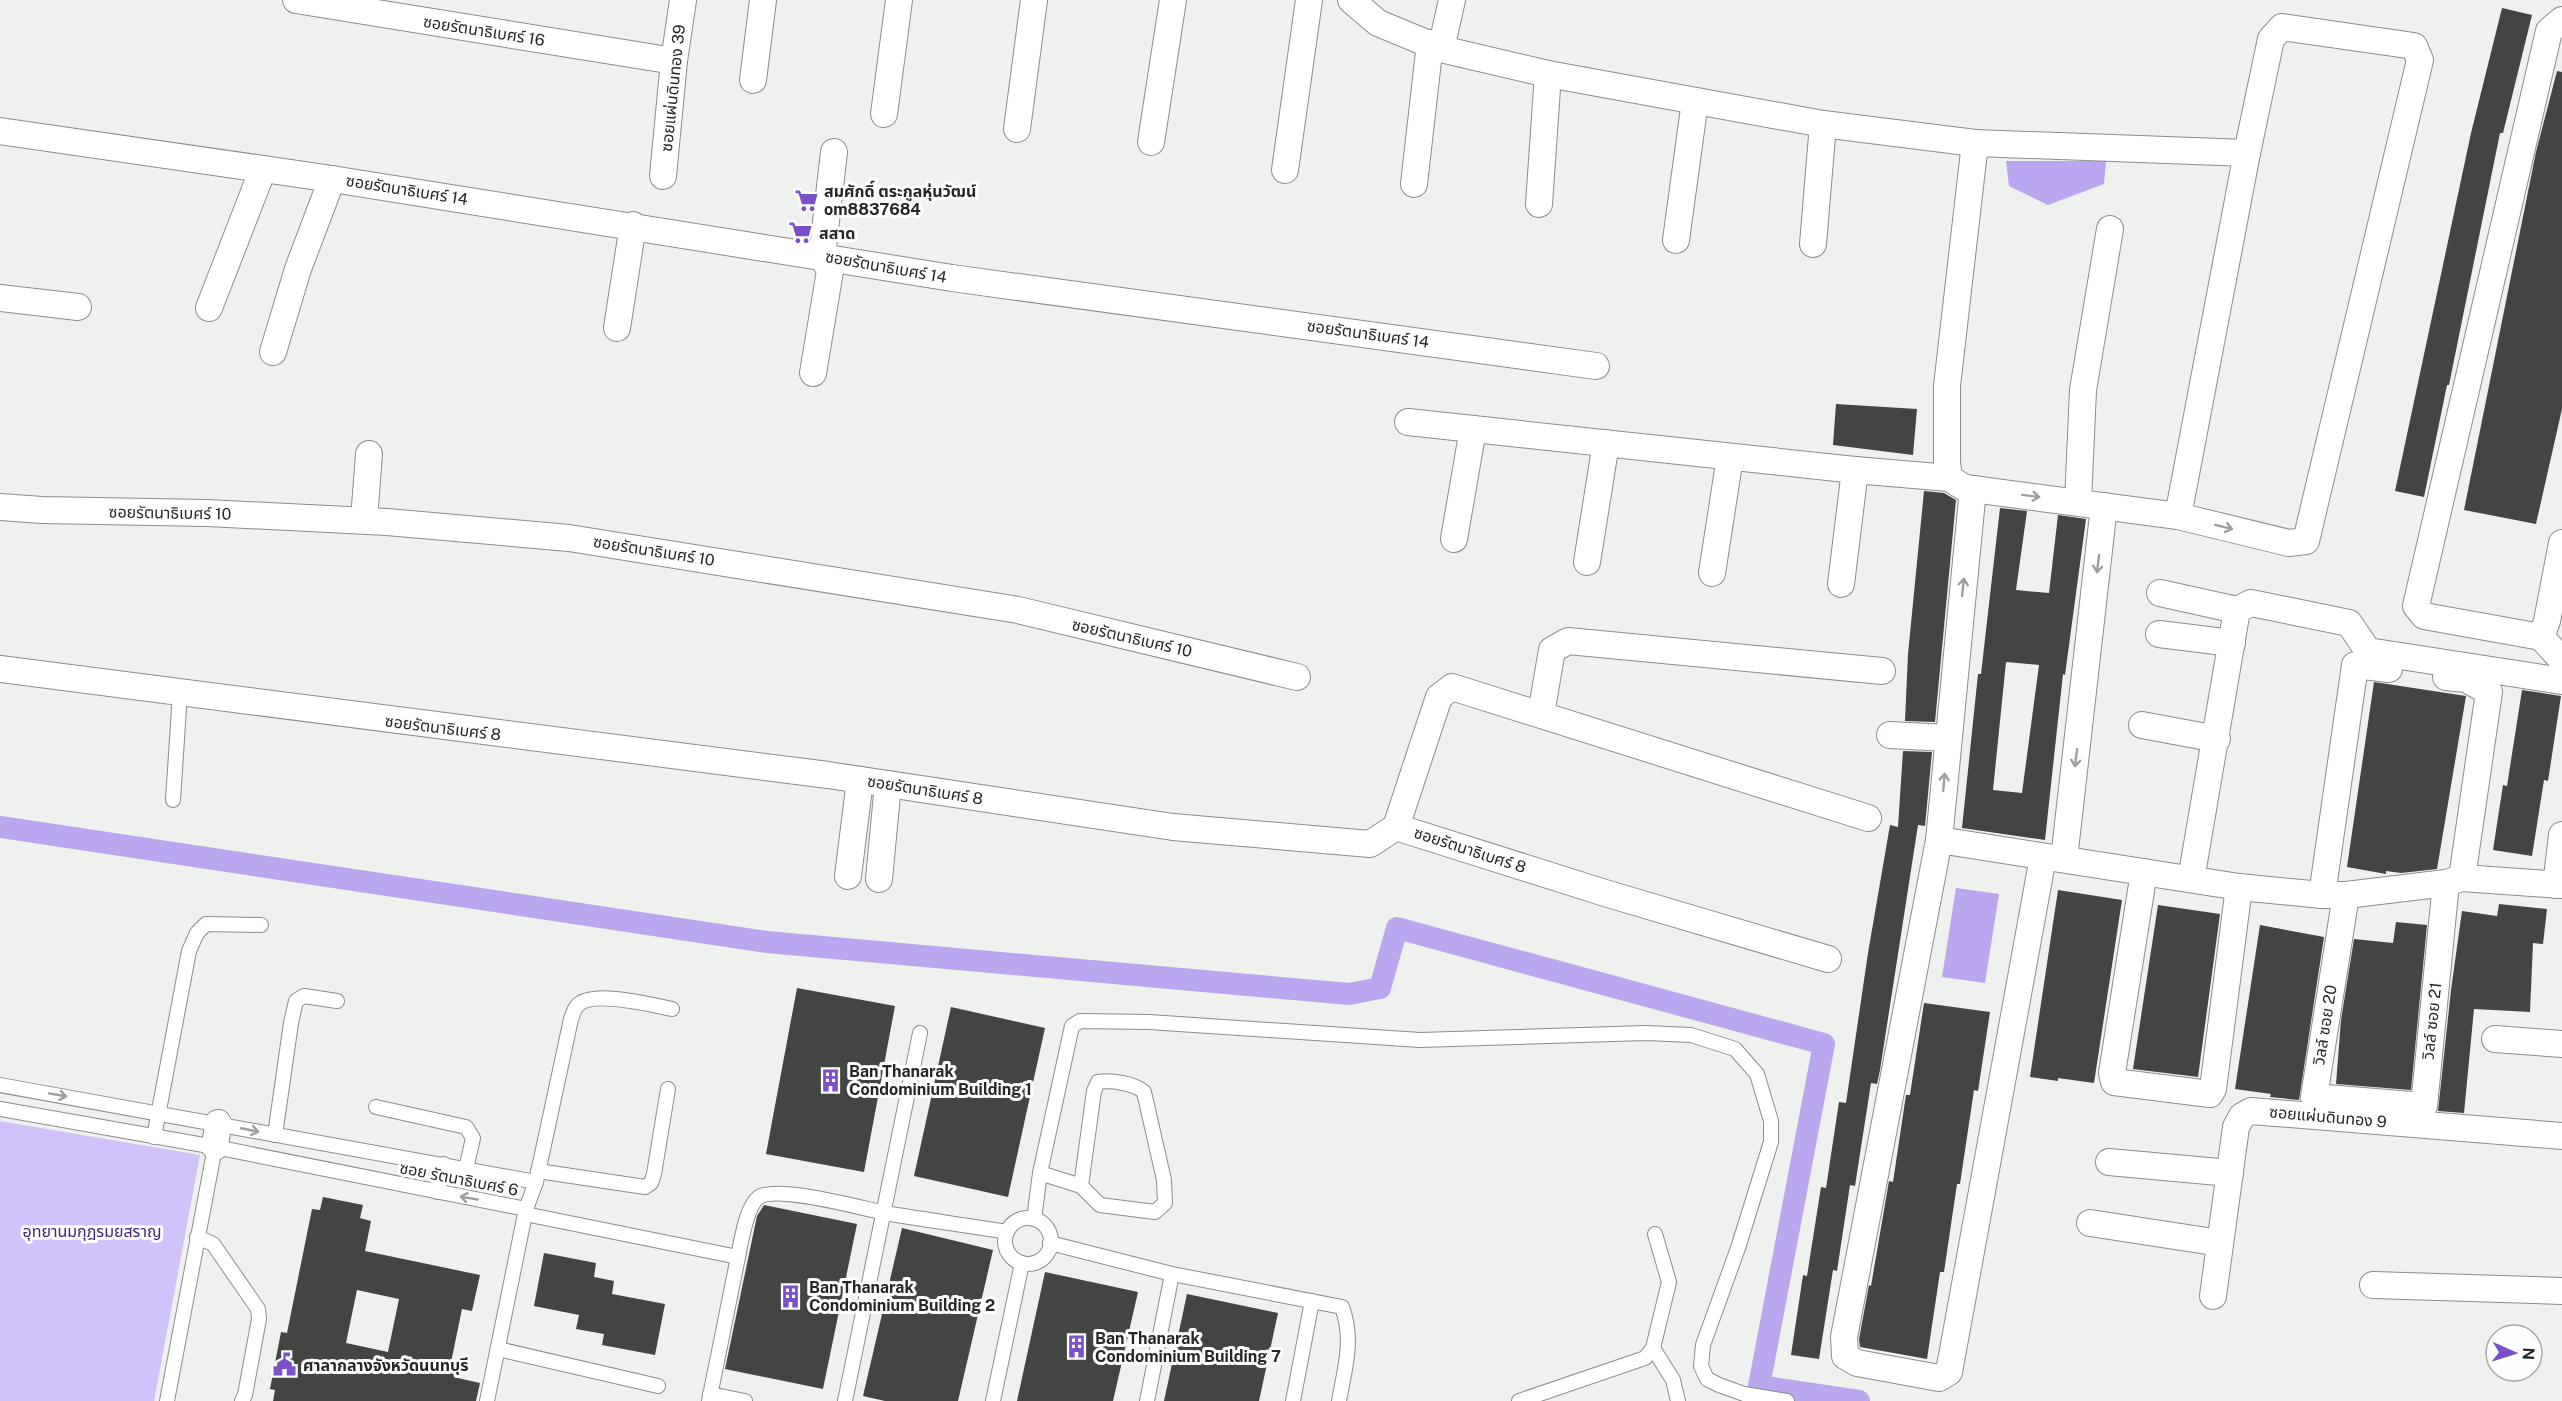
<svg xmlns="http://www.w3.org/2000/svg" width="2562" height="1401" font-family="'Public Sans','Noto Sans Thai',sans-serif">
  <style>
    .green { fill: #d1c2fc }
    .water { fill: #baa7ef }
    .lines { fill: none; stroke-linecap: round; stroke-linejoin: round }
    .canal { stroke: #baa7ef; stroke-width: 22 }
    .building { fill: #434542; fill-rule: evenodd }
    .lane-casing { stroke: #8c8e8a; stroke-width: 16 }
    .street-casing { stroke: #8c8e8a; stroke-width: 28 }
    .lane { stroke: #fff; stroke-width: 14 }
    .street { stroke: #fff; stroke-width: 26 }
    .oneway { stroke: #9d9e9d }
    .labels { text-anchor: middle; dominant-baseline: central; stroke-width: 6; stroke-linejoin: round; paint-order: stroke }
    .street-label { font-size: 16px; fill: #262725; stroke: #fcfffb }
    .poi-label { font-size: 16px; font-weight: bold; fill: #262725; stroke: #fcfffb; text-anchor: start }
    .park-label { font-size: 16px; fill: #432476; stroke: #fcfffb }
  </style>
  <rect width="100%" height="100%" fill="#eff1ee"/>
  <path class="green" d="M0,1121L200,1155L154,1401H0Z"/>
  <g class="water">
    <path d="M2006,161H2106L2104,184L2048,205L2009,186Z"/>
    <path d="M1956,888L1999,894L1985,983L1942,977Z"/>
  </g>
  <g class="lines">
    <path class="canal" d="M0,827L767,942L1349,994L1380,988L1397,928L1824,1044L1759,1386L1859,1401"/>
  </g>
  <g class="building">
    <path d="M2502,8L2532,15L2503,133H2500L2449,385H2447L2424,497L2395,491L2471,133Z"/>
    <path d="M2557,71L2562,72V409L2536,524L2464,510L2536,152Z"/>
    <path d="M1836,404L1917,409L1913,455L1833,445Z"/>
    <path d="M1924,491L1944,493L1956,500L1935,722L1905,721L1908,654Z"/>
    <path d="M2000,508L2027,511L2016,590L2049,593L2058,515L2086,519L2065,675L2063,674L2045,840L1962,828L1978,674H1981ZM2006,662L2039,665L2022,793L1993,790Z"/>
    <path d="M2374,682L2466,696L2437,869L2401,873L2386,871V874L2347,867Z"/>
    <path d="M2522,690L2561,696L2548,781L2544,780L2532,856L2493,850L2503,785L2507,786Z"/>
    <path d="M1903,751L1932,752L1925,826L1918,825L1880,1070L1877,1084L1871,1083L1855,1186L1850,1185L1837,1271L1833,1270L1819,1359L1791,1355L1803,1275L1807,1276L1821,1187L1826,1188L1839,1102L1846,1103L1868,953L1890,825L1898,827Z"/>
    <path d="M2058,890L2122,900L2094,1083L2058,1078V1081L2030,1077Z"/>
    <path d="M2499,904L2547,909L2543,944L2533,943L2530,1012L2474,1009L2464,1113L2438,1111L2451,990L2462,911L2497,916Z"/>
    <path d="M2158,905L2220,914L2198,1077L2133,1069Z"/>
    <path d="M2396,922L2427,925L2411,1090L2336,1084L2341,1020L2354,939L2393,943Z"/>
    <path d="M2260,925L2324,937L2299,1100L2270,1097L2271,1094L2235,1089Z"/>
    <path d="M797,988L895,1006L864,1172L766,1154Z"/>
    <path d="M1924,1003L1990,1012L1978,1091L1974,1090L1960,1184H1957L1944,1272H1940L1927,1359L1860,1347L1859,1339L1869,1285L1871,1286L1889,1181L1893,1182L1906,1095H1910Z"/>
    <path d="M951,1007L1045,1028L1008,1197L914,1176Z"/>
    <path d="M323,1197L363,1205L360,1218L371,1221L365,1251L480,1275L472,1311L462,1309L449,1372L459,1374L458,1378L480,1383L476,1401H273L275,1390L270,1389L281,1332L287,1333L312,1209L320,1210ZM357,1290L399,1299L388,1352L346,1343Z"/>
    <path d="M764,1205L857,1224L823,1389L725,1369L757,1216Z"/>
    <path d="M902,1228L993,1250L958,1401H885L863,1396Z"/>
    <path d="M544,1253L596,1263L594,1277L614,1281L612,1294L665,1304L655,1355L602,1345L604,1334L576,1329L579,1315L534,1306Z"/>
    <path d="M1045,1272L1138,1292L1113,1401H1017Z"/>
    <path d="M1187,1294L1278,1313L1259,1401H1164Z"/>
  </g>
  <g class="lines">
    <defs>
      <g id="lane">
        <path d="M173,800L180,693"/>
        <path d="M0,1085L536,1182"/>
        <path d="M376,1107L466,1127L473,1138L466,1169"/>
        <path d="M0,1109L215,1147L526,1209"/>
        <path d="M275,1135L291,1023L296,1001L304,996L337,1001"/>
        <path d="M154,1137L189,951L197,933L206,924L261,925"/>
        <path d="M538,1171L645,1187L651,1183L654,1174L668,1089"/>
        <path d="M1040,1173L1081,1186L1094,1091L1098,1082C1111,1080 1134,1083 1144,1092L1164,1180L1165,1203L1155,1212L1100,1205L1081,1186"/>
        <path d="M438,1192L444,1164"/>
        <path d="M525,1214L738,1257C741,1243 746,1206 759,1197C778,1185 861,1208 885,1213C925,1220 966,1225 1007,1232"/>
        <circle cx="1028" cy="1241" r="23"/>
        <path d="M1034,1219L1040,1173L1072,1026L1080,1021L1149,1022L1420,1040L1646,1033L1691,1035L1735,1049L1757,1074L1771,1121V1142L1738,1248L1703,1345L1701,1366L1707,1379L1719,1385L1744,1394L1787,1401"/>
        <path d="M197,1237L213,1244L258,1309L259,1319L245,1395L242,1401"/>
        <path d="M1050,1243L1172,1274L1342,1307C1354,1340 1345,1367 1339,1401"/>
        <path d="M1653,1348L1673,1380L1678,1401"/>
        <path d="M498,1349L658,1386"/>
        <path d="M710,1394L745,1401"/>
        <path d="M167,1401L215,1147"/>
        <path d="M487,1401L526,1209L536,1182L571,1019C573,1015 574,1009 577,1006C591,989 652,1005 672,1009"/>
        <path d="M709,1401L738,1257"/>
        <path d="M845,1401L920,1033"/>
        <path d="M993,1401L1022,1263"/>
        <path d="M1147,1401L1172,1274"/>
        <path d="M1293,1401L1312,1301"/>
        <path d="M1519,1401L1645,1358L1653,1348L1669,1282L1655,1234"/>
      </g>
      <g id="street">
        <path d="M296,0L674,61"/>
        <path d="M1351,0L1378,23L1441,49L1548,74L1823,124L1975,143L2247,153"/>
        <path d="M2562,20L2549,31L2416,606L2424,616L2541,637L2562,660"/>
        <path d="M1441,49L1452,0"/>
        <path d="M753,80L763,0"/>
        <path d="M884,114L899,0"/>
        <path d="M1017,129L1034,0"/>
        <path d="M0,131L332,179L952,278L1596,366"/>
        <path d="M1151,142L1173,0"/>
        <path d="M1285,170L1309,0"/>
        <path d="M663,176L674,61L683,0"/>
        <path d="M1414,184L1430,43"/>
        <path d="M1539,204L1548,74"/>
        <path d="M1676,240L1695,101"/>
        <path d="M1813,244L1823,124"/>
        <path d="M0,298L78,307"/>
        <path d="M209,308L263,169"/>
        <path d="M617,328L633,225"/>
        <path d="M273,352L298,269L332,179"/>
        <path d="M813,373L830,271L822,256L834,152"/>
        <path d="M1408,422L1855,470L1949,478L1965,488L2178,516L2289,543L2306,541L2420,60L2414,46L2282,27L2271,39L2247,153L2178,516"/>
        <path d="M1949,478L1947,462V386L1975,143"/>
        <path d="M1973,489L1939,840L1844,1337L1845,1356L1857,1363L1939,1378L1949,1372L2043,857"/>
        <path d="M2078,502L2083,390L2110,229"/>
        <path d="M0,507L42,510L207,513L387,522L569,538L1018,610L1297,677"/>
        <path d="M364,520L369,454"/>
        <path d="M1454,539L1473,429"/>
        <path d="M1587,562L1606,443"/>
        <path d="M1712,573L1730,457"/>
        <path d="M1841,584L1855,470"/>
        <path d="M2160,593L2237,610"/>
        <path d="M2159,634L2232,643"/>
        <path d="M2541,637L2547,621L2562,543"/>
        <path d="M0,669L828,775L1173,827L1370,844L1396,827L1605,893L1828,959"/>
        <path d="M2446,677L2466,679L2489,692L2462,878"/>
        <path d="M1541,714L1552,650L1568,641L1882,671"/>
        <path d="M2142,725L2217,739"/>
        <path d="M1890,735L1948,738"/>
        <path d="M1396,827L1439,697L1452,687L1868,818"/>
        <path d="M1939,840L2239,887L2322,895H2346L2446,883L2462,878L2562,885"/>
        <path d="M2064,859L2104,506"/>
        <path d="M2193,868L2237,610L2251,603L2349,623L2368,651L2562,681"/>
        <path d="M2144,872L2112,1073L2114,1082L2210,1094L2213,1089L2239,887"/>
        <path d="M848,876L860,780"/>
        <path d="M879,879L888,784"/>
        <path d="M2556,885L2562,835"/>
        <path d="M2322,895L2355,665L2389,669"/>
        <path d="M2346,895L2314,1097L2424,1106L2446,883"/>
        <path d="M2495,1039L2562,1044"/>
        <path d="M215,1147L218,1123"/>
        <path d="M2109,1162L2230,1173"/>
        <path d="M2090,1223L2220,1243"/>
        <path d="M2373,1285L2562,1291"/>
        <path d="M2213,1296L2236,1127L2242,1116L2251,1111L2562,1136"/>
      </g>
    </defs>
    <use href="#lane" class="lane-casing"/>
    <use href="#street" class="street-casing"/>
    <use href="#lane" class="lane"/>
    <use href="#street" class="street"/>
  </g>
  <defs><path id="oneway-shaft" d="M-6 0H5M1.5-3L5.5 0L1.5 3" fill="none" stroke-width="1.6" stroke-linecap="round" stroke-linejoin="round" transform="scale(1.5)"/></defs>
  <g class="oneway">
    <use href="#oneway-shaft" transform="translate(2031 496) rotate(7)"/>
    <use href="#oneway-shaft" transform="translate(2224 527) rotate(14)"/>
    <use href="#oneway-shaft" transform="translate(2098 564) rotate(97)"/>
    <use href="#oneway-shaft" transform="translate(1963 587) rotate(-84)"/>
    <use href="#oneway-shaft" transform="translate(2076 758) rotate(97)"/>
    <use href="#oneway-shaft" transform="translate(1944 782) rotate(-85)"/>
    <use href="#oneway-shaft" transform="translate(58 1095) rotate(10)"/>
    <use href="#oneway-shaft" transform="translate(250 1130) rotate(11)"/>
    <use href="#oneway-shaft" transform="translate(469 1198) rotate(-170)"/>
  </g>
  <defs>
    <symbol id="supermarket-bare" viewBox="-9 -9 18 18"><path d="M-6-5.5h2.5l.6 2H6L4.5 2H-2.5L-4.4-4H-6ZM-1.5 3.2a1.3 1.3 0 1 0 .1 0ZM3 3.2a1.3 1.3 0 1 0 .1 0Z" fill="#7b50c9" stroke="#fcfffb" stroke-width="2.5" paint-order="stroke"/></symbol>
    <symbol id="building-bare" viewBox="-9 -9 18 18"><path d="M-4-6H4V6H1V3H-1V6H-4ZM-2.5-4.3h1.7v1.8h-1.7ZM.8-4.3h1.7v1.8H.8ZM-2.5-1h1.7V.8h-1.7ZM.8-1h1.7V.8H.8Z" fill="#7b50c9" stroke="#fcfffb" stroke-width="2.5" paint-order="stroke"/></symbol>
    <symbol id="civic-bare" viewBox="-9 -9 18 18"><path d="M-.6-6.5H3V-4.5H.6V-3L4-1V1h2V6H-6V1h2V-1L-.6-3ZM-1.2 2.5V6h2.4V2.5Z" fill="#7b50c9" stroke="#fcfffb" stroke-width="2.5" paint-order="stroke"/></symbol>
  </defs>
  <g fill-rule="evenodd">
    <use href="#supermarket-bare" x="790" y="184" width="33" height="33"/>
    <use href="#supermarket-bare" x="784" y="216" width="33" height="33"/>
    <use href="#building-bare" x="814" y="1064" width="33" height="33"/>
    <use href="#building-bare" x="774" y="1280" width="33" height="33"/>
    <use href="#building-bare" x="1060" y="1330" width="33" height="33"/>
    <use href="#civic-bare" x="268" y="1348" width="33" height="33"/>
  </g>
  <g class="labels">
    <g class="street-label">
      <text transform="translate(484 31) rotate(9)">ซอยรัตนาธิเบศร์ 16</text>
      <text transform="translate(673 88) rotate(-84)">ซอยแผ่นดินทอง 39</text>
      <text transform="translate(407 190) rotate(9)">ซอยรัตนาธิเบศร์ 14</text>
      <text transform="translate(886 267) rotate(10)">ซอยรัตนาธิเบศร์ 14</text>
      <text transform="translate(1368 334) rotate(8)">ซอยรัตนาธิเบศร์ 14</text>
      <text transform="translate(170 513) rotate(1)">ซอยรัตนาธิเบศร์ 10</text>
      <text transform="translate(654 551) rotate(9)">ซอยรัตนาธิเบศร์ 10</text>
      <text transform="translate(1132 638) rotate(13)">ซอยรัตนาธิเบศร์ 10</text>
      <text transform="translate(443 728) rotate(7)">ซอยรัตนาธิเบศร์ 8</text>
      <text transform="translate(925 790) rotate(9)">ซอยรัตนาธิเบศร์ 8</text>
      <text transform="translate(1470 850) rotate(18)">ซอยรัตนาธิเบศร์ 8</text>
      <text transform="translate(2432 1021) rotate(-84)">วิลล์ ซอย 21</text>
      <text transform="translate(2325 1025) rotate(-81)">วิลล์ ซอย 20</text>
      <text transform="translate(2328 1117) rotate(5)">ซอยแผ่นดินทอง 9</text>
      <text transform="translate(459 1179) rotate(11)">ซอย รัตนาธิเบศร์ 6</text>
    </g>
    <g class="poi-label">
      <text x="824" y="191">สมศักดิ์ ตระกูลหุ่นวัฒน์<tspan x="824" dy="18">om8837684</tspan></text>
      <text x="819" y="233">สสาด</text>
      <text x="849" y="1071">Ban Thanarak<tspan x="849" dy="18">Condominium Building 1</tspan></text>
      <text x="809" y="1287">Ban Thanarak<tspan x="809" dy="18">Condominium Building 2</tspan></text>
      <text x="1095" y="1338">Ban Thanarak<tspan x="1095" dy="18">Condominium Building 7</tspan></text>
      <text x="303" y="1365">ศาลากลางจังหวัดนนทบุรี</text>
    </g>
    <g class="park-label">
      <text x="92" y="1231">อุทยานมกุฎรมยสราญ</text>
    </g>
  </g>
  <g transform="translate(2514 1353) rotate(93)"><circle r="28" fill="#fcfffb" stroke="#a6a9a5" stroke-width="1.5"/>
  <path d="M0-4.5L10 22L0 15L-10 22Z" fill="#7b50c9"/>
  <text y="-9" font-size="16" font-weight="bold" text-anchor="middle" fill="#262725">N</text>
  </g>
</svg>
